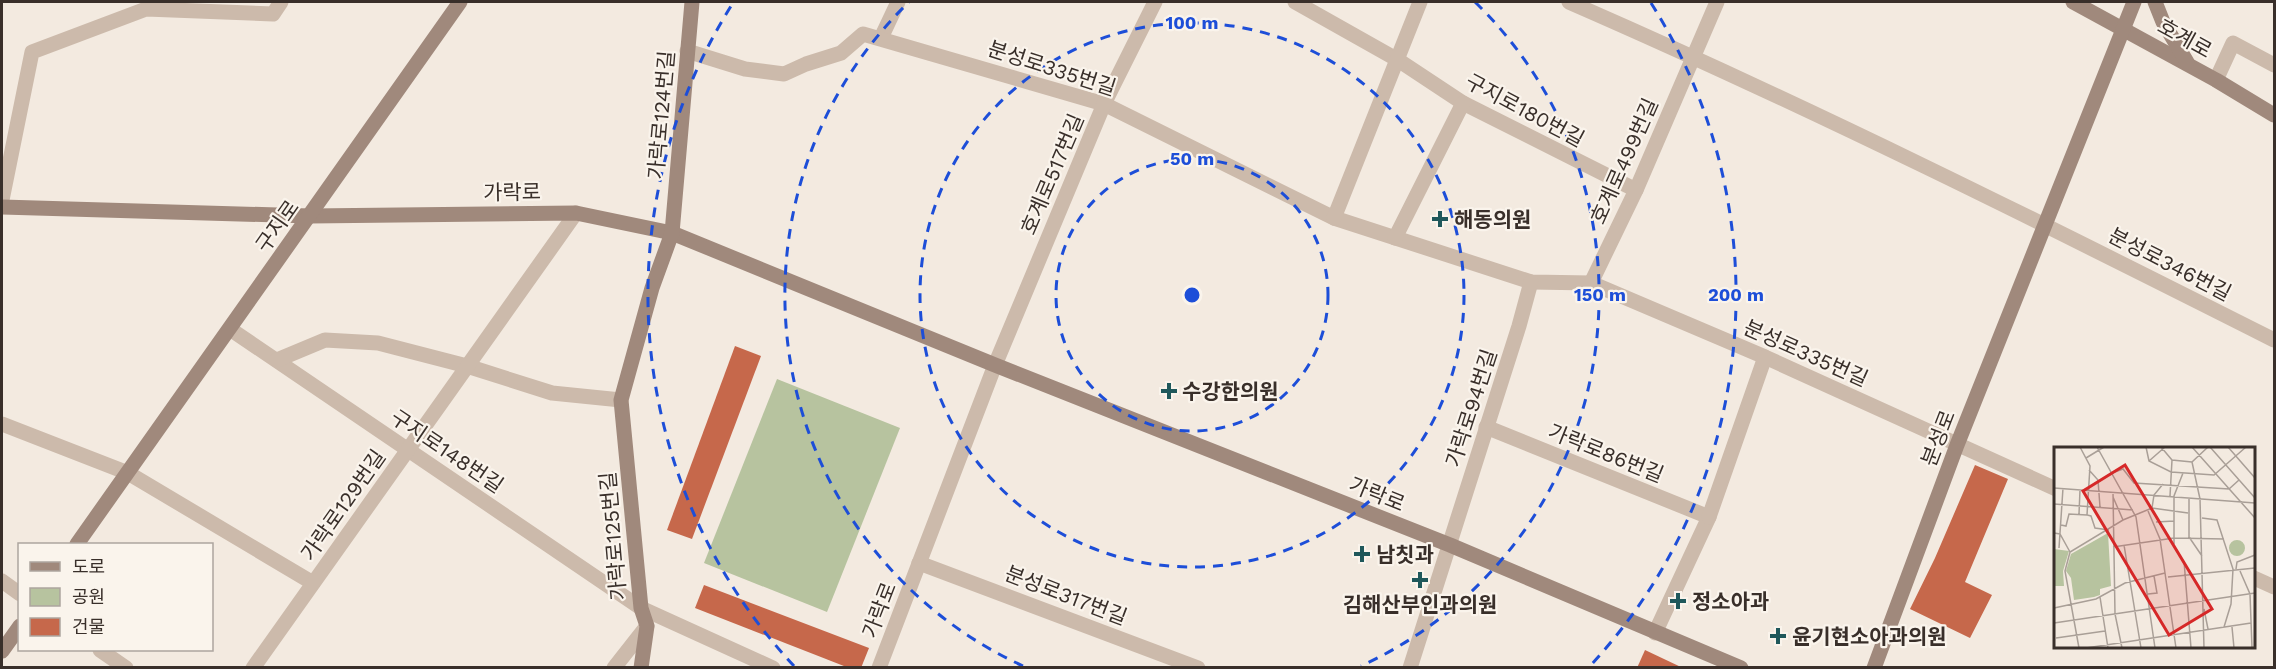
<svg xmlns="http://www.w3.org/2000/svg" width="2276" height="669" font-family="'Work Sans','Noto Sans KR',sans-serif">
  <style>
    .green { fill: #b7c39f }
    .building { fill: #c6684b }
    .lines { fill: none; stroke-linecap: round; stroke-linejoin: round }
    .street { stroke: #ccbaab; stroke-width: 15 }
    .secondary { stroke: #a0897c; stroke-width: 15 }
    .ring { fill: none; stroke: #1d4ed8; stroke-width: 3; stroke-dasharray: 10 8 }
    .poi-dot { fill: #1f585b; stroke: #faf4ec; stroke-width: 2 }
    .labels { text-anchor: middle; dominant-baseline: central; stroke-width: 4.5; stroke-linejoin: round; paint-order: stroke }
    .street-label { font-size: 21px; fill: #392f2a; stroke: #faf4ec }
    .poi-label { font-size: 21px; font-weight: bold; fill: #392f2a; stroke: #faf4ec; text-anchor: start }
    .inset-road { fill: none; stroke: #a99f97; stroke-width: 1.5 }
    .view { fill: #d62828; fill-opacity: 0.15; stroke: #d62828; stroke-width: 3 }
    .inset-edge { fill: none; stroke: #392f2a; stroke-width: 3 }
    .centre { fill: #1d4ed8; stroke: #faf4ec; stroke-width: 3 }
    .ring-label { font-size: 18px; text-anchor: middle; font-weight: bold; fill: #1d4ed8; stroke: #faf4ec; stroke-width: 4.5; stroke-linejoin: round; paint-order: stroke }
  </style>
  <rect width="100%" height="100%" fill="#f3eae0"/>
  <path class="green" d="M777,379L900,428L827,612L704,563Z"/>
  <g class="building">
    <path d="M735,346L761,356L692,539L667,530Z"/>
    <path d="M1975,465L2008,479L1965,582L1992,595L1970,638L1910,609L1935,558Z"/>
    <path d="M704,585L869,648L861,668H849L695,608Z"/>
    <path d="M1645,650L1683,668H1637Z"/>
  </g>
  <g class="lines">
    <g class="street">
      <path d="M1295,2L1398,60L1463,103L1636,190"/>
      <path d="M1569,2C1808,106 2042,223 2274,340"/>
      <path d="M881,38L898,2"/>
      <path d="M687,51L745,69L784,74L806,64L841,53L863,34L1104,104L1334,218L1531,282L1591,283L1765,357L2056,489"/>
      <path d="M2216,80L2233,43L2274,65"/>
      <path d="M2,200L32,52L146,9L273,14L281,2"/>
      <path d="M1334,218L1420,2"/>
      <path d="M1395,238L1463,103"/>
      <path d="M1591,283L1636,190L1717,2"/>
      <path d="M230,329L641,608L773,668"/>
      <path d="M277,360L325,340L378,343L467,366L552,393L621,400"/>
      <path d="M2,424L128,473L313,583"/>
      <path d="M1486,427L1709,517L1655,633"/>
      <path d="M1709,517L1765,357"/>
      <path d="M919,563L1198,668"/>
      <path d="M2254,578L2274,587"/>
      <path d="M2,581L20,594"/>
      <path d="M100,650L126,668"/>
      <path d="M253,668L576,213"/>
      <path d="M614,668L647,626"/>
      <path d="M879,668L995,365L1104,104L1155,2"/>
      <path d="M1410,668L1519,326L1531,282"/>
    </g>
    <g class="secondary">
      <path d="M2073,2L2216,80L2274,115"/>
      <path d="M2155,2L2163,22L2187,62"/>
      <path d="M2,207L310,216L576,213L672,233L995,365L1450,545L1741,668"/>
      <path d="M77,544L460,2"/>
      <path d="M2,651L20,626"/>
      <path d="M641,668L647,626L641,608L621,400L652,288L672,233L692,2"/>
      <path d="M1874,668L1957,445L2134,2"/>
    </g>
  </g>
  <g class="ring">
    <circle cx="1192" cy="295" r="136"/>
    <circle cx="1192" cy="295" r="272"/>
    <path d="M1023 666A408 408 0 0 1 909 2M1475 2A408 408 0 0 1 1361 666"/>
    <path d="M794 666A544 544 0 0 1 733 3M1651 3A544 544 0 0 1 1590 666"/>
  </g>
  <g class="poi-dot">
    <path d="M1437 210h6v6h6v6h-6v6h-6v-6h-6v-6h6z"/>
    <path d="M1166 382h6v6h6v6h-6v6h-6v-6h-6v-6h6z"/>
    <path d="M1359 545h6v6h6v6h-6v6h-6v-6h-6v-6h6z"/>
    <path d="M1417 571h6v6h6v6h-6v6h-6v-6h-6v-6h6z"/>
    <path d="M1675 592h6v6h6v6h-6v6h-6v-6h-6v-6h6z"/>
    <path d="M1775 627h6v6h6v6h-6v6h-6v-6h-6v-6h6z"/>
  </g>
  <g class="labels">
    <g class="street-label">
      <text transform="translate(2185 38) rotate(29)">호계로</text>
      <text transform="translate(1052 68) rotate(18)">분성로335번길</text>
      <text transform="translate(1525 110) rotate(28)">구지로180번길</text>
      <text transform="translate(661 115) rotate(-85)">가락로124번길</text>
      <text transform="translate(1624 161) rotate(-66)">호계로499번길</text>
      <text transform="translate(1052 174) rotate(-67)">호계로517번길</text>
      <text transform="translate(512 192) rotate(-1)">가락로</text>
      <text transform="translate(277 226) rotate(-55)">구지로</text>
      <text transform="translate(2170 264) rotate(27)">분성로346번길</text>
      <text transform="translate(1806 353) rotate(24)">분성로335번길</text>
      <text transform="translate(1471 408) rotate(-72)">가락로94번길</text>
      <text transform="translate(1938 438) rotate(-69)">분성로</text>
      <text transform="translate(447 451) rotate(34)">구지로148번길</text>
      <text transform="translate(1606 453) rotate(22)">가락로86번길</text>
      <text transform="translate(1377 494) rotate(22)">가락로</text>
      <text transform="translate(343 505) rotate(-55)">가락로129번길</text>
      <text transform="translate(613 536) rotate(-95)">가락로125번길</text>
      <text transform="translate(1066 595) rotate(21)">분성로317번길</text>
      <text transform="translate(879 610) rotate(-69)">가락로</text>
    </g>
    <g class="poi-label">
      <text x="1454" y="219">해동의원</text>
      <text x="1182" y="391">수강한의원</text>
      <text x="1376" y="554">남칫과</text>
      <text x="1692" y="601">정소아과</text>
      <text x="1420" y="604" text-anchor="middle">김해산부인과의원</text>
      <text x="1792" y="636">윤기현소아과의원</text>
    </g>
  </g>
  <g transform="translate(2054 447)">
    <rect width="201" height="201" fill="#f3eae0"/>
    <path d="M54,86L57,139L46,142V148L40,150L20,153L17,131L12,124L17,107ZM175 101a8 8 0 1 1 16 0a8 8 0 1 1-16 0ZM0,102L15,104L9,124L10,139H0Z" fill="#b7c39f"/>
    <path class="inset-road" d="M26,0L36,19L33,68L37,69L41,81L55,83M43,0L82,70L101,201M92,0L95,14L117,25L160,28L192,0M107,0L118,13L138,15M138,0L201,71M156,0L201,51M174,0L201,31M32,11L50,0M95,14L111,0M35,23L44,33L46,60M58,26L69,22L80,36L175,42L185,33M0,41L201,56M59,45L61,167L68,201M116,49L118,13M59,50L69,73M135,51V90L148,109M146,52L138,15L154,0M146,52L150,201M0,57L79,63M98,61L100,48L109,37M94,64L106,92L122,201M25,67L26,43M148,71L163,73L179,122L177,157L170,180M102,75L120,74M7,78L12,79L15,67L33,68M0,86L6,87L16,105M120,97V49L129,26M70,98L87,201M59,100L120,91L170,92M5,101L9,41M130,114L137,201M182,122L183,115L201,108M186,124L196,147L198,201M114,130L201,121M94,147L103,146L100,129M46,150L54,201M0,161L42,152L71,136L111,126M150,162L154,182M0,176L201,146M178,180L180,201M2,191L51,184M25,201L11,124L16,105L69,73L98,61L134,66M32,201L197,176"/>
    <path class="view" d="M71,18L158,162L115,188L29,44Z"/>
    <rect width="201" height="201" class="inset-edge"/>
  </g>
  <circle cx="1192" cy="295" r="9" class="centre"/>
  <g class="ring-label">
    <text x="1192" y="29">100 m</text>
    <text x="1192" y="165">50 m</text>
    <text x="1600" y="301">150 m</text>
    <text x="1736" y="301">200 m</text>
  </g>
  <rect width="2276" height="669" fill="none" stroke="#392f2a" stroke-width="6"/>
  <rect x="18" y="543" width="195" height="108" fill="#faf4ec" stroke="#ada59e" stroke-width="1.5"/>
  <rect x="30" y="562" width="30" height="9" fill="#a0897c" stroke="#ada59e" stroke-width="1.5"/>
  <text x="72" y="573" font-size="18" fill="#392f2a">도로</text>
  <rect x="30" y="588" width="30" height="18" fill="#b7c39f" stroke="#ada59e" stroke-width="1.5"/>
  <text x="72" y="603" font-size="18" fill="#392f2a">공원</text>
  <rect x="30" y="618" width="30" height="18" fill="#c6684b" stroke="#ada59e" stroke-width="1.5"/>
  <text x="72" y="633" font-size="18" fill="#392f2a">건물</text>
</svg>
